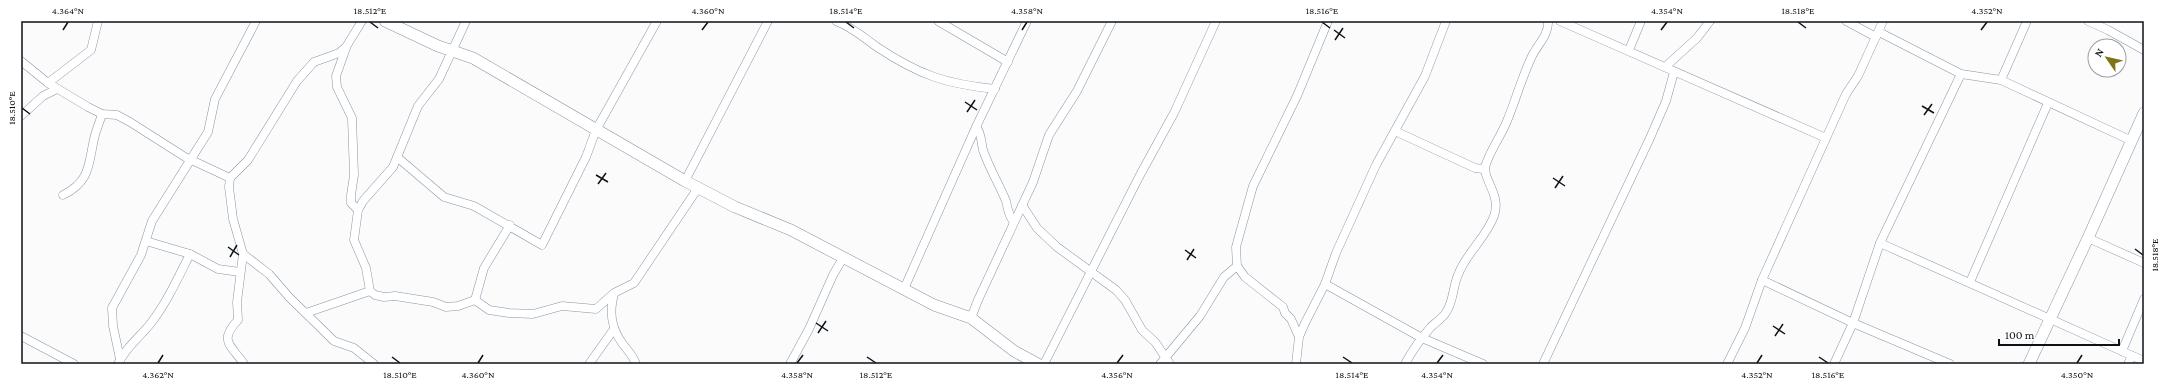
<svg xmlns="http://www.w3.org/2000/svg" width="2165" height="385" font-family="'Crimson Pro',serif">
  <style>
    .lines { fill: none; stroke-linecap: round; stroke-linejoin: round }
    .minor-casing { stroke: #8796a8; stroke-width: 9 }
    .tertiary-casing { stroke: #8796a8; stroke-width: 12 }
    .minor { stroke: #fff; stroke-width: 8 }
    .tertiary { stroke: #fff; stroke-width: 11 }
    .ticks { fill: none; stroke: #0d1219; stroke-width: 1.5 }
    .neatline { fill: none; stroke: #0d1219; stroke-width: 1.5 }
    .ticks-label { font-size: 10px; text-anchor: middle; fill: #0d1219 }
  </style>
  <rect width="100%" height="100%" fill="#fbfbfb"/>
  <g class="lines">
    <defs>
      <g id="minor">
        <path d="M466,21L439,79L418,106L393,167L363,201L358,210L354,240L366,268L370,291L375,295L384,297L395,296L433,302L446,307L458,306L475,300"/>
        <path d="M836,21C852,27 863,37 877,47C919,75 946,84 995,89"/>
        <path d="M938,21L1008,62"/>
        <path d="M1560,21L1826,138"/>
        <path d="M1846,21L1876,37"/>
        <path d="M2088,21L2108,30L2144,50"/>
        <path d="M1879,32L1961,74L2001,80L2132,141"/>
        <path d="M346,48L336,76L337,87L352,118L354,175L351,195V203L358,210"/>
        <path d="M1629,50L1641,21"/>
        <path d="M21,61L48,83L88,107L102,114L117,115L130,122L185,157L230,178"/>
        <path d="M1665,67L1697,38L1710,21"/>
        <path d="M2001,80L2027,21"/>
        <path d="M48,83L91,50L98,21"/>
        <path d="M21,116L43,96L57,89"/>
        <path d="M976,127C982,133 981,143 983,150C989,168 999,184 1006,201C1008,209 1008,214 1013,221"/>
        <path d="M1395,131L1475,168L1483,169L1485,166"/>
        <path d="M397,157L444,197L474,206L542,245L586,157L596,130L657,21"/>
        <path d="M685,181L768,21"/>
        <path d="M63,195C92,181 88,162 95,135C97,128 100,121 102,114"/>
        <path d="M1022,205L1037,228L1057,247L1116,290L1125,300L1142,330L1155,342L1170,364"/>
        <path d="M2088,238L2144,263"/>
        <path d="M146,241L190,254L218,269L240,272"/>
        <path d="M1880,243L2144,361"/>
        <path d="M243,254L269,274L289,297L334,341L354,348L374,364"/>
        <path d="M1762,280L1853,323L1950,364"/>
        <path d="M1970,282L2048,103"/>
        <path d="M1325,284L1422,338L1483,364"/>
        <path d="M904,289L976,127L1027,21"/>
        <path d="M614,294C609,312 611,327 622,343C627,350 633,355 636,364"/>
        <path d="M475,300L489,310L509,313L533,314L562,306L596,309L614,293L634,283L698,188"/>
        <path d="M475,300L484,268L510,225"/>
        <path d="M306,313L370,291"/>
        <path d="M971,318L978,300L1033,182L1049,135L1077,91L1112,21"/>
        <path d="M21,336L74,364"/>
        <path d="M1299,337L1291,319L1285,313L1283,307L1245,277L1237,266L1236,247L1253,186L1297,96L1328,21"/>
        <path d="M2122,351L2144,299"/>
        <path d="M120,359L113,326L112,308L141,255L152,221L208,132L215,99L256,21"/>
        <path d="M118,364C125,348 140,337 151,323C167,302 178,278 190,254"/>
        <path d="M244,364C231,345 218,341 238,320L237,302L243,254L233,219L229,187L230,178L248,160L297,81L314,62L339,53L346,47L362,21"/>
        <path d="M589,364L614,329"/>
        <path d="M790,364L809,329L833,275L843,258"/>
        <path d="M1044,364L1140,175L1174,113L1216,21"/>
        <path d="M1160,364L1200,316L1224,277L1237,266"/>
        <path d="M1296,364L1299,337L1305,323L1325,284L1336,253L1376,165L1425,76L1446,21"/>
        <path d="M1405,364C1412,351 1421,338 1431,327C1435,323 1441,319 1445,314C1454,302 1452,289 1458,275C1466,253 1486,238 1494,216C1502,194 1481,179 1486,164C1491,149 1501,136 1507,121C1516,99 1522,77 1532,56C1538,44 1549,35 1548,21"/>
        <path d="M1543,364L1650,138L1666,101L1674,72"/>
        <path d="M1727,364L1745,328L1762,280L1846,94L1858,76L1883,21"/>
        <path d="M1834,364L1853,323L1880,243L1961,74"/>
        <path d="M2128,364L2132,356"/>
      </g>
      <g id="tertiary">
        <path d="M385,21L438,46L473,58L685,181L735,207L791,230L934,305L971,318L1014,351L1038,364"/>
        <path d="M2029,364L2088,238L2144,113"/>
      </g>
    </defs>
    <use href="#minor" class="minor-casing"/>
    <use href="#tertiary" class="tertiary-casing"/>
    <use href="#minor" class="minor"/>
    <use href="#tertiary" class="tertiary"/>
  </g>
  <path class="ticks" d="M370,22L378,28M846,22L854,28M1322,22L1330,28M1798,22L1806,28M63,30L68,22M702,30L708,22M1022,30L1027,22M1334,30L1345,38M1661,30L1667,22M1981,30L1987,22M1335,40L1343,28M965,102L977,110M1922,106L1934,113M22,108L30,114M967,112L975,100M1924,115L1932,104M596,175L608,182M1553,178L1565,186M598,184L606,173M1555,188L1563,176M228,247L239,255M2135,249L2143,255M1185,250L1196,258M230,257L237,245M1187,260L1194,249M816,323L828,331M1773,326L1785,334M818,333L826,321M1775,336L1783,324M392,357L400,363M867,357L876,363M1343,357L1352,363M1819,357L1828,363M158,363L163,355M478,363L483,355M797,363L803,355M1117,363L1123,355M1437,363L1443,355M1757,363L1762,355M2077,363L2082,355"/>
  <rect width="2165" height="385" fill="none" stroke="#ffffff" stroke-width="44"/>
  <g transform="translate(2107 58) rotate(304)"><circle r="19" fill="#ffffff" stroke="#9ea0a3"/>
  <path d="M0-3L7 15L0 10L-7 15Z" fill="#7e7315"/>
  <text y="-6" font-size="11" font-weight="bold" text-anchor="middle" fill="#0d1219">N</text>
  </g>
  <path d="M1999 339v6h120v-6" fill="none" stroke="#0d1219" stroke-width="2"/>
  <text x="2005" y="339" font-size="12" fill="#0d1219" stroke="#ffffff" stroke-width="3" paint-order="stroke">100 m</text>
  <rect x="22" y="22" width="2121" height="341" class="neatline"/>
  <g class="ticks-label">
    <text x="68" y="14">4.364°N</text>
    <text x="370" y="14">18.512°E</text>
    <text x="708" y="14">4.360°N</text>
    <text x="846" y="14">18.514°E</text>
    <text x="1027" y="14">4.358°N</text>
    <text x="1322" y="14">18.516°E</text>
    <text x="1667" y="14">4.354°N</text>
    <text x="1798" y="14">18.518°E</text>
    <text x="1987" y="14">4.352°N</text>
    <text transform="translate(11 108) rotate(-90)" y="4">18.510°E</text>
    <text transform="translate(2154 255) rotate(-90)" y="4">18.518°E</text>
    <text x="158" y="378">4.362°N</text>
    <text x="400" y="378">18.510°E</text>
    <text x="478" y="378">4.360°N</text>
    <text x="797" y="378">4.358°N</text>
    <text x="876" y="378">18.512°E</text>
    <text x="1117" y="378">4.356°N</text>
    <text x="1352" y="378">18.514°E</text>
    <text x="1437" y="378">4.354°N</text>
    <text x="1757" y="378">4.352°N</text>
    <text x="1828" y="378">18.516°E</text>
    <text x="2077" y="378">4.350°N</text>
  </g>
</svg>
